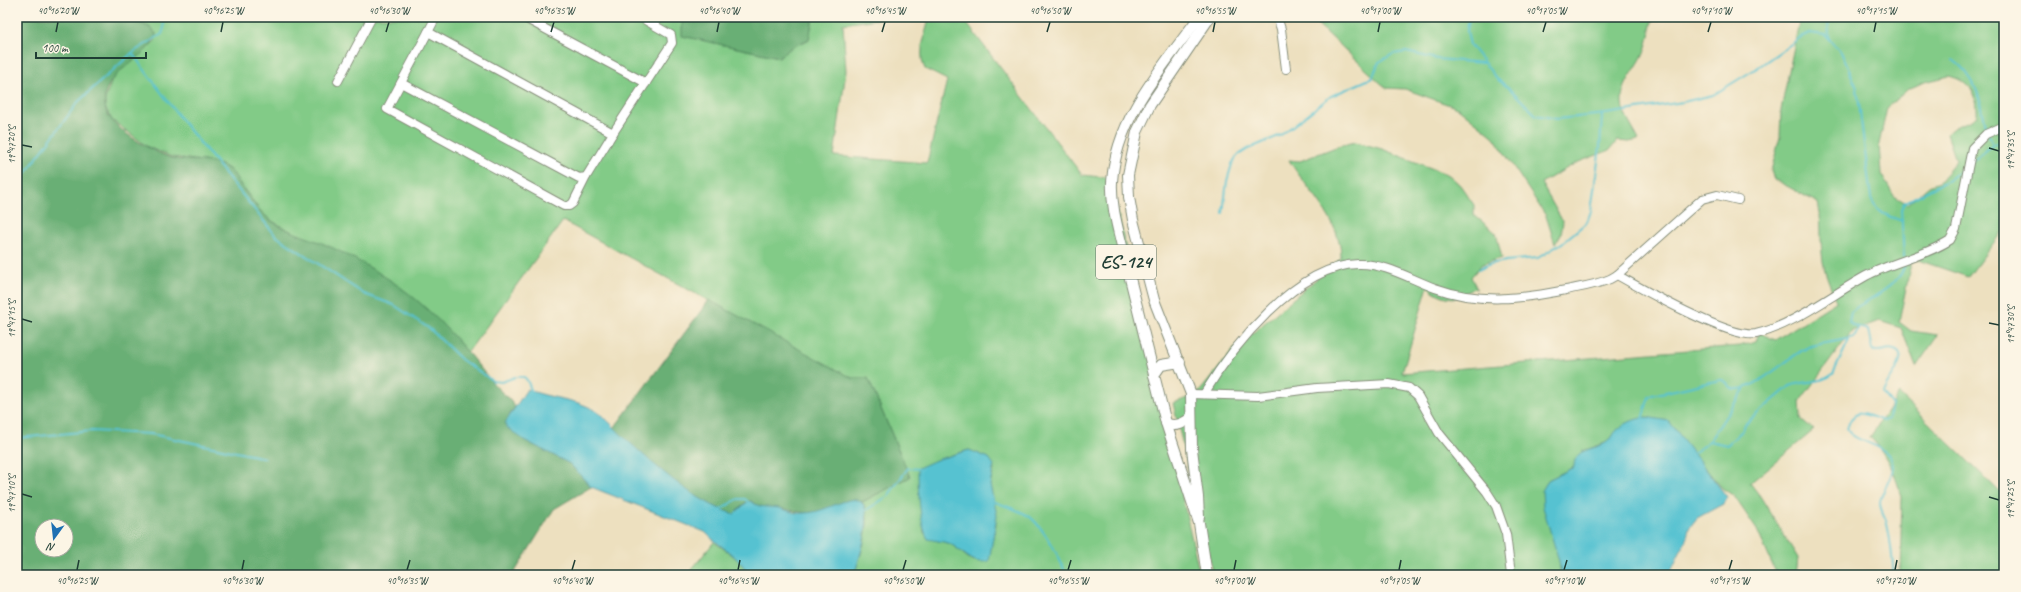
<svg xmlns="http://www.w3.org/2000/svg" width="2021" height="592" font-family="Caveat,sans-serif">
  <style>
    .green { fill: #82cb87; stroke: #50845e; fill-rule: evenodd }
    .forest { fill: #69af74; stroke: #447654; fill-rule: evenodd }
    .water { fill: #56c2d1; stroke: #3a8082 }
    .lines { fill: none; stroke-linecap: round; stroke-linejoin: round }
    .stream { stroke: #56c2d1; stroke-width: 2 }
    .minor-casing { stroke: #868e7a; stroke-width: 10 }
    .major-casing { stroke: #868e7a; stroke-width: 12 }
    .minor { stroke: #fff; stroke-width: 8 }
    .major { stroke: #fff; stroke-width: 10 }
    .ticks { fill: none; stroke: #1f3d34; stroke-width: 1.5 }
    .labels { text-anchor: middle; dominant-baseline: central; stroke-width: 3.5; stroke-linejoin: round; paint-order: stroke }
    .shield { fill: #fcf5e5; stroke: #617469; stroke-width: 1 }
    .shield-label { font-size: 19px; font-weight: bold; fill: #1f3d34 }
    .neatline { fill: none; stroke: #1f3d34; stroke-width: 1.5 }
    .ticks-label { font-size: 10px; text-anchor: middle; fill: #1f3d34 }
  </style>
  <rect width="100%" height="100%" fill="#fcf5e5"/>
  <filter id="ink" filterUnits="userSpaceOnUse"><feTurbulence type="fractalNoise" baseFrequency=".025" numOctaves="2"/><feDisplacementMap in="SourceGraphic" scale="8" xChannelSelector="R" yChannelSelector="G"/><feConvolveMatrix kernelMatrix="1 2 1 2 8 2 1 2 1" color-interpolation-filters="sRGB"/></filter>
  <filter id="wash" filterUnits="userSpaceOnUse"><feTurbulence type="fractalNoise" baseFrequency=".012" numOctaves="4" result="noise"/><feDisplacementMap in="SourceGraphic" scale="16" xChannelSelector="R" yChannelSelector="G"/><feGaussianBlur stdDeviation="0.9" result="paint"/><feColorMatrix in="noise" values="0 0 0 0 0 0 0 0 0 0 0 0 0 0 0 0 0 1.4 0 .05"/><feComposite in="paint" operator="in"/></filter>
  <g filter="url(#wash)">
    <rect width="100%" height="100%" fill="#ede0bf"/>
    <g class="green">
      <path d="M127,17H682L683,36L779,57L792,47L809,39L813,17H890L843,24L846,71L834,156L927,163L947,80L925,69C917,52 926,35 929,17H962L1082,175L1110,178L1200,575H854C860,557 875,518 862,502L910,477L868,378H852L804,353L563,221L468,352L419,302L272,221L262,213L228,168L211,162L172,157L148,147L112,120L105,107V99L112,80L119,71L155,41L156,34L151,28ZM969,450L989,458L994,469L990,485L996,524L988,561C965,564 966,552 950,544C940,540 933,540 924,533L918,485L936,460Z"/>
      <path d="M1310,17H1653C1650,28 1649,40 1645,50C1638,69 1621,82 1622,103C1623,115 1634,130 1639,140L1629,142L1617,141L1610,150L1576,163L1541,183L1563,222L1561,234L1555,244L1546,216L1494,137L1458,108L1405,89L1386,88Z"/>
      <path d="M1800,17H2004V229L1968,277L1912,258L1899,322L1911,331L1938,335L1916,367L1901,328L1879,321L1852,331L1800,401L1801,419L1814,430L1750,483L1760,496L1798,558L1796,575H1777L1757,530L1734,496L1722,488L1664,420L1658,421L1646,417L1616,432L1608,442L1583,451L1574,467L1548,480L1561,575H1213L1173,403L1194,396L1200,391L1235,348L1341,258C1342,221 1306,189 1289,160L1300,161L1341,145L1356,142L1382,149L1449,175L1460,185L1474,205V215L1496,233L1502,258L1482,264L1471,277L1477,289L1473,288C1469,291 1463,295 1459,297C1449,300 1434,294 1428,286L1402,373L1739,346L1756,342L1759,332L1775,340L1837,301C1830,286 1823,270 1822,253C1820,236 1822,220 1818,203L1774,179L1771,171L1780,137L1781,110ZM1949,76C1971,82 1978,93 1977,116C1968,124 1954,124 1947,134L1956,160C1952,169 1944,174 1939,182L1929,186L1908,204L1894,196L1881,174L1879,144L1887,108L1908,89L1925,82Z"/>
      <path d="M1899,394L2004,496V575H1900L1902,496L1893,471L1880,448L1870,437Z"/>
      <path d="M714,542C728,552 741,559 749,575H687Z"/>
    </g>
    <g class="forest">
      <path d="M17,17H127L151,28L156,34C149,61 99,70 105,107C108,127 154,153 172,158C190,162 211,158 227,168C233,171 236,178 240,184C249,197 258,210 270,220C290,234 314,238 335,249C364,263 395,281 419,302C447,326 469,354 492,382C499,391 509,397 515,407L508,417L524,440L570,464L591,487L554,509L513,575H17ZM42,526H66V550H42Z"/>
      <path d="M682,17H813L809,39L792,47L779,57L682,36Z"/>
      <path d="M709,300L852,378H868L910,477L862,502C841,497 834,510 815,512C799,514 791,509 776,508C765,507 759,508 751,501L746,502L734,514C692,502 645,458 614,428Z"/>
    </g>
    <g class="water">
      <path d="M527,389C549,399 576,398 596,411C607,418 616,430 625,438C654,465 696,503 734,514L747,502L751,501C760,509 767,506 779,508C787,510 795,514 803,513C820,513 833,504 849,500C883,493 858,562 854,575H749C739,555 719,547 705,532L591,487L570,464L524,440L506,427L505,423Z"/>
      <path d="M1646,417L1669,421L1727,497L1723,504L1697,518L1689,528L1687,538L1669,575H1561L1559,561L1543,507L1542,491L1548,480L1574,467C1574,446 1597,451 1608,441C1612,439 1613,434 1616,431C1625,423 1634,419 1646,417Z"/>
      <path d="M969,450L989,458L994,465L990,485L997,515L989,561C971,566 964,551 950,544C942,541 936,541 928,539C919,524 918,486 918,468L936,460Z"/>
    </g>
    <g class="lines">
      <g class="stream">
        <path d="M1469,17L1467,31L1470,45L1497,79L1509,88L1536,115L1557,119L1606,114L1683,102L1713,95L1757,68L1801,37L1809,33L1825,35L1841,52L1857,88L1871,199C1877,214 1889,216 1902,221"/>
        <path d="M1828,17L1829,38"/>
        <path d="M132,53L184,123L276,236L364,294L394,305L430,329L462,360L493,381L502,382L515,377H524L527,380L532,392"/>
        <path d="M1953,60C1977,76 1982,105 1987,131"/>
        <path d="M1989,135L1993,145"/>
        <path d="M1973,161L1994,144L2004,142"/>
        <path d="M17,185L78,102L132,53L162,34L164,28L163,17"/>
        <path d="M1223,213L1227,181L1232,164L1237,156L1248,149L1281,135L1331,96L1372,78L1379,62L1393,54L1406,52L1437,59L1483,63"/>
        <path d="M1904,257L1901,209L1904,203L1948,180L1965,168"/>
        <path d="M1478,270L1490,264L1506,261L1538,258L1562,243L1587,222L1591,211L1600,147L1602,115"/>
        <path d="M1642,419L1649,397L1652,395L1720,380H1723C1726,382 1728,386 1731,388C1752,396 1790,354 1809,347C1823,342 1840,342 1854,337L1859,327"/>
        <path d="M17,438L92,431L151,434L265,458"/>
        <path d="M1709,441L1727,445L1743,430L1745,424L1790,386C1803,380 1821,384 1833,374L1849,340"/>
        <path d="M1694,453L1709,441L1745,388"/>
        <path d="M992,501C1003,505 1016,509 1027,515C1041,523 1061,559 1066,575"/>
        <path d="M720,510L738,499H745L748,502"/>
        <path d="M865,511L888,496L908,468L919,469"/>
        <path d="M1556,575L1562,571"/>
        <path d="M1894,575C1892,557 1891,538 1886,520C1884,515 1880,509 1880,503C1880,490 1900,472 1890,457C1881,443 1853,442 1847,429C1854,403 1869,417 1884,421L1889,419L1892,404L1883,393C1886,382 1912,355 1894,350C1886,347 1880,354 1872,350L1868,330L1854,326L1849,322L1851,312L1857,307C1870,299 1905,281 1904,264"/>
      </g>
    </g>
  </g>
  <g filter="url(#ink)">
    <g class="lines">
      <defs>
        <g id="minor">
          <path d="M436,17L387,109L564,206H569L573,203L586,177"/>
          <path d="M523,17L646,83"/>
          <path d="M1277,17L1281,29L1286,69"/>
          <path d="M338,81L372,17"/>
          <path d="M401,83L579,178L586,177L613,133L428,32"/>
          <path d="M613,133L672,43L671,35L640,17"/>
          <path d="M1617,275C1642,289 1730,339 1756,334C1792,326 1833,294 1866,276C1892,262 1926,256 1950,240L1956,229L1972,148L1986,134L2004,126"/>
          <path d="M1191,394L1258,396L1317,388L1389,384L1409,388L1418,396L1439,433L1487,492L1496,506L1506,534L1511,575"/>
          <path d="M1204,394C1232,347 1297,265 1358,264C1385,263 1410,279 1435,288C1479,304 1521,299 1566,290C1580,287 1596,285 1610,279L1617,275L1702,199L1717,195L1738,200"/>
        </g>
        <g id="major">
          <path d="M1199,17C1163,67 1116,117 1112,182C1111,202 1116,222 1121,242L1166,423L1199,523L1207,575"/>
          <path d="M1154,375L1161,365L1180,362"/>
          <path d="M1166,423C1176,428 1183,423 1191,418"/>
          <path d="M1199,517L1198,497L1192,449L1191,394L1154,300L1133,220L1129,197L1128,175L1137,132L1150,105L1210,17"/>
        </g>
      </defs>
      <use href="#minor" class="minor-casing"/>
      <use href="#major" class="major-casing"/>
      <use href="#minor" class="minor"/>
      <use href="#major" class="major"/>
    </g>
  </g>
  <path class="ticks" d="M56,32L58,22M221,32L223,22M386,32L389,22M551,32L554,22M717,32L719,22M882,32L885,22M1047,32L1050,22M1213,32L1215,22M1378,32L1380,22M1543,32L1546,22M1708,32L1711,22M1874,32L1876,22M22,145L32,147M1989,148L1999,151M22,319L32,322M1989,323L1999,325M22,494L32,497M1989,497L1999,500M77,570L79,560M242,570L244,560M407,570L410,560M572,570L575,560M738,570L740,560M903,570L906,560M1068,570L1071,560M1234,570L1236,560M1399,570L1401,560M1564,570L1567,560M1729,570L1732,560M1895,570L1897,560"/>
  <g class="labels">
    <rect class="shield" x="1096" y="245" width="60" height="34" rx="3"/>
    <g class="shield-label">
      <text x="1126" y="262">ES-124</text>
    </g>
  </g>
  <rect width="2021" height="592" fill="none" stroke="#fcf5e5" stroke-width="44"/>
  <g transform="translate(54 538) rotate(195)"><circle r="19" fill="#fcf5e5" stroke="#a4ab9e"/>
  <path d="M0-3L7 15L0 10L-7 15Z" fill="#1f6fb2"/>
  <text y="-6" font-size="11" font-weight="bold" text-anchor="middle" fill="#1f3d34">N</text>
  </g>
  <path d="M36 52v6h110v-6" fill="none" stroke="#1f3d34" stroke-width="2"/>
  <text x="42" y="52" font-size="12" fill="#1f3d34" stroke="#fcf5e5" stroke-width="3" paint-order="stroke">100 m</text>
  <rect x="22" y="22" width="1977" height="548" class="neatline"/>
  <g class="ticks-label">
    <text x="58" y="14">40°16'20"W</text>
    <text x="223" y="14">40°16'25"W</text>
    <text x="389" y="14">40°16'30"W</text>
    <text x="554" y="14">40°16'35"W</text>
    <text x="719" y="14">40°16'40"W</text>
    <text x="885" y="14">40°16'45"W</text>
    <text x="1050" y="14">40°16'50"W</text>
    <text x="1215" y="14">40°16'55"W</text>
    <text x="1380" y="14">40°17'00"W</text>
    <text x="1546" y="14">40°17'05"W</text>
    <text x="1711" y="14">40°17'10"W</text>
    <text x="1876" y="14">40°17'15"W</text>
    <text transform="translate(11 145) rotate(-90)" y="4">19°47'20"S</text>
    <text transform="translate(2010 151) rotate(-90)" y="4">19°47'35"S</text>
    <text transform="translate(11 319) rotate(-90)" y="4">19°47'15"S</text>
    <text transform="translate(2010 325) rotate(-90)" y="4">19°47'30"S</text>
    <text transform="translate(11 494) rotate(-90)" y="4">19°47'10"S</text>
    <text transform="translate(2010 500) rotate(-90)" y="4">19°47'25"S</text>
    <text x="77" y="584">40°16'25"W</text>
    <text x="242" y="584">40°16'30"W</text>
    <text x="407" y="584">40°16'35"W</text>
    <text x="572" y="584">40°16'40"W</text>
    <text x="738" y="584">40°16'45"W</text>
    <text x="903" y="584">40°16'50"W</text>
    <text x="1068" y="584">40°16'55"W</text>
    <text x="1234" y="584">40°17'00"W</text>
    <text x="1399" y="584">40°17'05"W</text>
    <text x="1564" y="584">40°17'10"W</text>
    <text x="1729" y="584">40°17'15"W</text>
    <text x="1895" y="584">40°17'20"W</text>
  </g>
</svg>
